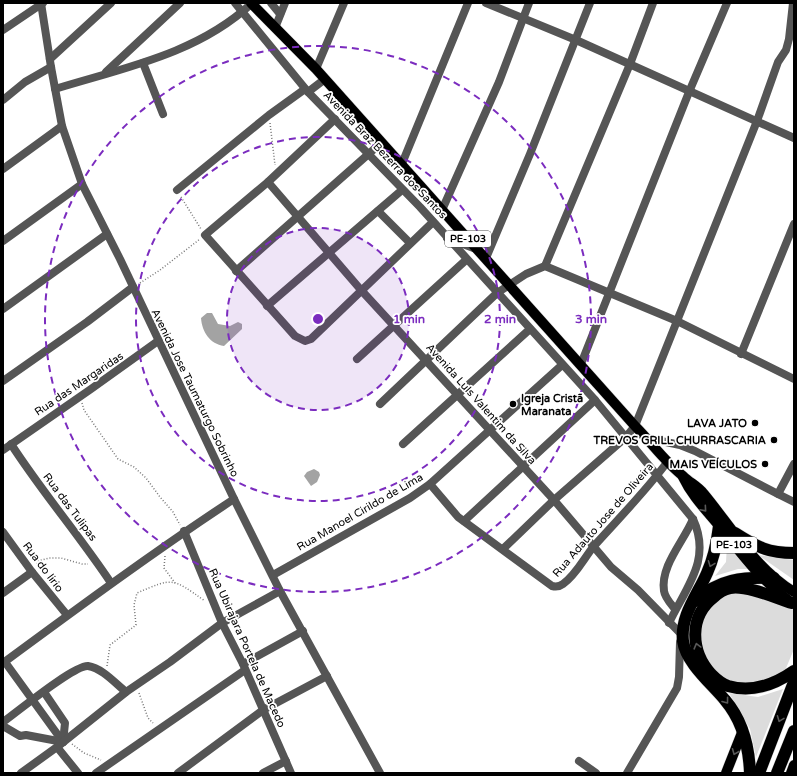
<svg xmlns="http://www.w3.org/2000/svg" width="797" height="776" font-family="'Varela Round',sans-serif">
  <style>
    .green { fill: #dcdcdc }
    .water { fill: #a3a3a3 }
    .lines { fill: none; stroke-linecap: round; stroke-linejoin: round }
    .major-casing { stroke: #dbdbdb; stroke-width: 11 }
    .highway-casing { stroke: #dbdbdb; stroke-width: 13 }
    .path { stroke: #777; stroke-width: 1.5; stroke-dasharray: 1 2; stroke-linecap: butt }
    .minor { stroke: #555; stroke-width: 8 }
    .major { stroke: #000; stroke-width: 10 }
    .highway { stroke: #000; stroke-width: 12 }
    .oneway { stroke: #595959 }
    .ring { fill: none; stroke: #7b2cbf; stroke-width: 2; stroke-dasharray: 7 5 }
    .poi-dot { fill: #000; stroke: #fff; stroke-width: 1.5 }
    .labels { text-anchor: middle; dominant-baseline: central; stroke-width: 3.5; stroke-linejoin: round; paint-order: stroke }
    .shield { fill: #fff; stroke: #4c4c4c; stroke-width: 1 }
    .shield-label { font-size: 10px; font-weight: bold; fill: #000 }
    .street-label { font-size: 11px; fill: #000; stroke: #fff }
    .poi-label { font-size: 11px; font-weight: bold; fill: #000; stroke: #fff; text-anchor: end }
    .centre { fill: #7b2cbf; stroke: #fff; stroke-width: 2 }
    .ring-label { font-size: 12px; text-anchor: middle; font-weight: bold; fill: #7b2cbf; stroke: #fff; stroke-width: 3.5; stroke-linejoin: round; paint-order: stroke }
  </style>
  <rect width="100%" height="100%" fill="#fff"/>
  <g class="green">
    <path d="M727,545L749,569H738L715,576L726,562Z"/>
    <path d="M758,555L794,560V580Z"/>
    <path d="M734,592L794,606V649L784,673L750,685L728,683L709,669L700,646L701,621L719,596Z"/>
    <path d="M783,689L756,757L750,729L729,693L758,697Z"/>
  </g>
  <g class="water">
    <path d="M207,313H212L218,324L230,326L238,322L242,324V329L224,346C210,344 202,332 201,318Z"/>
    <path d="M314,469L319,472L320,475L317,482L311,486L304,476L307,472Z"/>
  </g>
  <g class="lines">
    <defs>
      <g id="major">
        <path d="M251,3L316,69L635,426C651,442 665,462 683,476C690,483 698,486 704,494C732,528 756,569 794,592"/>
        <path d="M683,477C692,496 706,510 720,527C741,553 760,579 787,599"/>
        <path d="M726,773L743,730"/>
        <path d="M791,773L794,765"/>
      </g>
      <g id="highway">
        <path d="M719,526C717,542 714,558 707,573C698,594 680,616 683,641C686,663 712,684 725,700C743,721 749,746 750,773"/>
        <path d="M735,533C757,547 768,553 794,553"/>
        <path d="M695,601C719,579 742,577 774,578"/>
        <path d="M792,603C776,598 747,585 730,588C725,589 718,593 714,597C689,616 690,651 711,674C716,679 722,684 728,686C752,693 774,685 794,671"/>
        <path d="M759,773L794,682"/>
        <path d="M777,773L794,731"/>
      </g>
    </defs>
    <use href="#major" class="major-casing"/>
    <use href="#highway" class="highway-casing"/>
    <g class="path">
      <path d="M270,123L275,165"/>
      <path d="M181,197L201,229"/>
      <path d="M140,283L160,270L200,239"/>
      <path d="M82,403L84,410L118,459L134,467L146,478L160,497L173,512L180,525"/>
      <path d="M165,556L164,568L175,583"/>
      <path d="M37,564L38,561L49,558H61L82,564H88"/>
      <path d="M107,666L110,645L136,625L134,605L137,593C174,577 172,578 205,601"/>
      <path d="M139,693L148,718L153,723"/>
      <path d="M72,744L84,753L101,760"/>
    </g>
    <g class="minor">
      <path d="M41,3L51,67L62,126L82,184L120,259L234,499L280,591L380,773"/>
      <path d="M235,3L308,92L420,207L595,400L693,519C712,560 686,587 669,623"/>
      <path d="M271,3L280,14"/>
      <path d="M486,3L576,40L794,138"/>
      <path d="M275,28L285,3"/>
      <path d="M3,30L43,3"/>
      <path d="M50,59L111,3"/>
      <path d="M143,63L163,114"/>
      <path d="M316,69L344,3"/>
      <path d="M106,72L180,3"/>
      <path d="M55,89C123,68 197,54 251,4"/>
      <path d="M308,92L325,79"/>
      <path d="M3,100L25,82L51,67"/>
      <path d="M335,119L268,182L205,235L295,336L305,341L311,339L433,222"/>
      <path d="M401,166L468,3"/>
      <path d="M3,169L62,126"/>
      <path d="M268,182L361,290L554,500L611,567L638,590L683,636"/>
      <path d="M177,190L269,115L305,89"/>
      <path d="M442,210L499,82L529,3"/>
      <path d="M378,211L410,243"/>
      <path d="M447,238L476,249"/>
      <path d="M3,241L82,184"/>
      <path d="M486,258L530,154L590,3"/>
      <path d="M545,266L630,64L653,3"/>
      <path d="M236,271L381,143"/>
      <path d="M267,306L402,190"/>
      <path d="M3,309L107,234"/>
      <path d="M741,354L794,224"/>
      <path d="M357,359L466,260"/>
      <path d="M581,364L689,92L727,3"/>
      <path d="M3,381L87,322L133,287"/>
      <path d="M380,404L497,293L526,274L545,266L677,321L794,379"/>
      <path d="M647,438L680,445L695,451L778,494L794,464"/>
      <path d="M11,444C42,492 79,535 111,583"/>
      <path d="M403,444L530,329"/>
      <path d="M3,450L91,389L158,341"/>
      <path d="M430,484L458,517L552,586C556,587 559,587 563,584C576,575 584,558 594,546C619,518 646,491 668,461"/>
      <path d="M778,494L794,502"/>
      <path d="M464,521L595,400"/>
      <path d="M184,531L222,623L243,664L291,773"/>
      <path d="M3,532L32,572L67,615"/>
      <path d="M503,549L554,500L625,438L635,426L757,121L778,62L786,50L789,39L793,3"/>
      <path d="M273,575L410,498L430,484L562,365"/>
      <path d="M3,593L32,572"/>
      <path d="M675,609C671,604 665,598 664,591C660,566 684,541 693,519"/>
      <path d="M5,662L63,742"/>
      <path d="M3,663C79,607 155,551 234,499"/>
      <path d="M243,664L303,631"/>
      <path d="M44,692L65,723L63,742"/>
      <path d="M3,722C17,712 74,665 88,666C102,668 115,683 126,692"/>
      <path d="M3,726L20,736L26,735L63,742"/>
      <path d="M57,747L78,773"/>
      <path d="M579,761L596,773"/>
      <path d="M21,773L57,747L126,692L170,662L222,623L280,591"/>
      <path d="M96,773L245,670"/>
      <path d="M178,773L263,710L327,676"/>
      <path d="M263,773L286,761"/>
      <path d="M627,773L677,688L679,677L680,642"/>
    </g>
    <use href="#major" class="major"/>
    <use href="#highway" class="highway"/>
  </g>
  <defs><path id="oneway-chevron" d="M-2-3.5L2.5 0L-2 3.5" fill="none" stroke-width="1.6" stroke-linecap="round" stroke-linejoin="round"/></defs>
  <g class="oneway">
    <use href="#oneway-chevron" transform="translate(704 509) rotate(49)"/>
    <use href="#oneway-chevron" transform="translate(711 564) rotate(111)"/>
    <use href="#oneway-chevron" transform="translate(697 646) rotate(-105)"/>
    <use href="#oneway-chevron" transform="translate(726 701) rotate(53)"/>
    <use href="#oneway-chevron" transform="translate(780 719) rotate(111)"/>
    <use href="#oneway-chevron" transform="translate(735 752) rotate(112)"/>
  </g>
  <circle cx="318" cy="319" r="91" fill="#7b2cbf" fill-opacity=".12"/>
  <g class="ring">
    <circle cx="318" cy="319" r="91"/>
    <circle cx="318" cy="319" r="182"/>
    <circle cx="318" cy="319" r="273"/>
  </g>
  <g class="poi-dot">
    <circle cx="513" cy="404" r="4"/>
    <circle cx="755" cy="423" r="4"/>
    <circle cx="774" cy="440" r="4"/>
    <circle cx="765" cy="464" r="4"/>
  </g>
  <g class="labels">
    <g class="shield">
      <rect x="445" y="231" width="46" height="16" rx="3"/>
      <rect x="711" y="537" width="46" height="16" rx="3"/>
    </g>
    <g class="shield-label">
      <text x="468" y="239">PE-103</text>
      <text x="734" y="545">PE-103</text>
    </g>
    <g class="street-label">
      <text transform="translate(385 155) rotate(46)">Avenida Braz Bezerra dos Santos</text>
      <text transform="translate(79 384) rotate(-34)">Rua das Margaridas</text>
      <text transform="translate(195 393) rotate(64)">Avenida Jose Taumaturgo Sobrinho</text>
      <text transform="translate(481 404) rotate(48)">Avenida LuIs Valentim da Silva</text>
      <text transform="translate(70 507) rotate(53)">Rua das Tulipas</text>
      <text transform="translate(360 512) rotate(-30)">Rua Manoel Cirildo de Lima</text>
      <text transform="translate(603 520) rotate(-49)">Rua Adauto Jose de Oliveira</text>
      <text transform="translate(43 567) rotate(53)">Rua do lirio</text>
      <text transform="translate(247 648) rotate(66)">Rua Ubirajara Portela de Macedo</text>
    </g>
    <g class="poi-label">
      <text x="521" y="398" text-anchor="start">Igreja Cristã<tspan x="521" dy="13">Maranata</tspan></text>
      <text x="747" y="423">LAVA JATO</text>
      <text x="766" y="440">TREVOS GRILL CHURRASCARIA</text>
      <text x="757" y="464">MAIS VEÍCULOS</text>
    </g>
  </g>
  <circle cx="318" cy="319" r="6" class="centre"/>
  <g class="ring-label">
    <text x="409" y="323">1 min</text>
    <text x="500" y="323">2 min</text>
    <text x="591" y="323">3 min</text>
  </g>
  <rect width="797" height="776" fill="none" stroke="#000000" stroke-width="8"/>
</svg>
